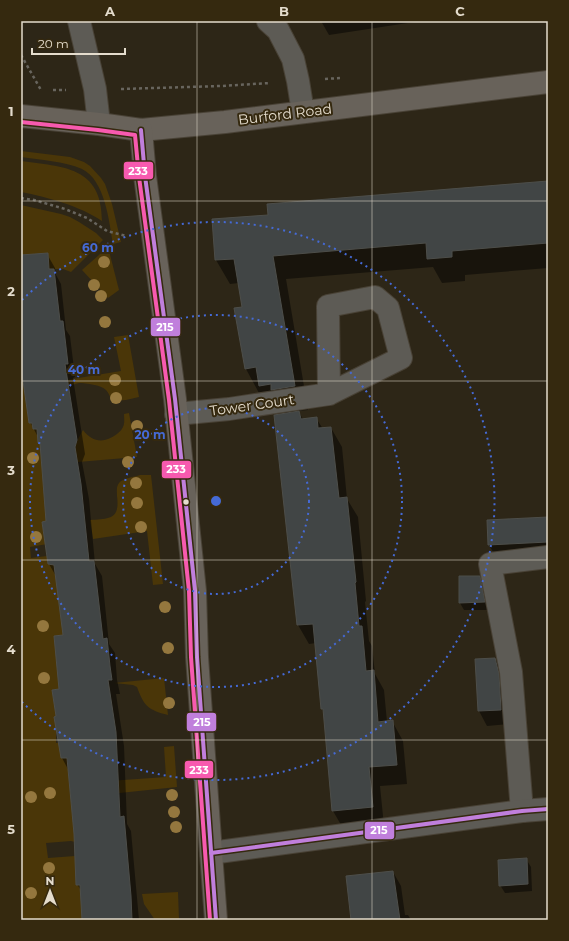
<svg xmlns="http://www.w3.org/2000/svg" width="569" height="941" font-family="Montserrat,sans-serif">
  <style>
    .green { fill: #4a3608 }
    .shadow { fill: #0007 }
    .building { fill: #414545; stroke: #4d4e4a }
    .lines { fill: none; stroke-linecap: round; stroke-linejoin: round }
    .minor-casing { stroke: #494236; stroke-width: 24 }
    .major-casing { stroke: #494236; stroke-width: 24 }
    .path { stroke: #68655e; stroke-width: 2.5; stroke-dasharray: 3 3; stroke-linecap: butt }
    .minor { stroke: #5d5b55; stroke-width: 22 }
    .major { stroke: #68625a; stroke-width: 22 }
    .bus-1-casing { stroke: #35290f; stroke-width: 7 }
    .bus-2-casing { stroke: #35290f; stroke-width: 7 }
    .bus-1 { stroke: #c07fdc; stroke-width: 4 }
    .bus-2 { stroke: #f75aaf; stroke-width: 4 }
    .tree { fill: #94773e }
    .grid { fill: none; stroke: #e4dccd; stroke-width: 1; stroke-opacity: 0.55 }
    .ring { fill: none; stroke: #456ad6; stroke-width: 2; stroke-dasharray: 2 4 }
    .bus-dot { fill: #e4dccd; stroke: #35290f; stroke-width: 1.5 }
    .labels { text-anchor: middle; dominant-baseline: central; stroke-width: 4; stroke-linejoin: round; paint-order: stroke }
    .street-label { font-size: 14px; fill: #e4dccd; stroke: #35290f }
    .centre { fill: #456ad6; stroke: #35290f; stroke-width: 2 }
    .ring-label { font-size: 12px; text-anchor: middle; font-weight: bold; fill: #456ad6; stroke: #35290f; stroke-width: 4; stroke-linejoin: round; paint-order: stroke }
    .line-badge { stroke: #35290f; stroke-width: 1.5 }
    .badge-label { font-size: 11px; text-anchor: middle; font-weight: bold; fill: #fff }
    .neatline { fill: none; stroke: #e4dccd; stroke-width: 1.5 }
    .grid-label { font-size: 13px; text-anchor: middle; font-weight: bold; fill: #e4dccd }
  </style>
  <rect width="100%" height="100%" fill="#2d2617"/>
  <g class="green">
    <path d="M21,151L70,157L84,162L90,166L101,178L105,184L112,204L121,242L113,244C109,221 105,180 82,169C64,161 40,160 21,157Z"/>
    <path d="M21,161C63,167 102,166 102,221C80,206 47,197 21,192Z"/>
    <path d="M21,205L61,214L70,217L79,222L96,233L103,240L71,272L63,269H49L48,253L21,255Z"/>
    <path d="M108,247L119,290L108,298L82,270Z"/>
    <path d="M128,335L139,397L126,400L112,401C110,397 109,393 106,390C101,385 86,383 79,383C75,384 71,385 67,387L66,380L121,371L114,337Z"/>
    <path d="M21,365L33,429H37L38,443H50L75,447L78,439L83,430C92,442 104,444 117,434C119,432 122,430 123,427C125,423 124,418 124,414L129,413L137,457L78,462V468L46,521L42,522L44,536L59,542L30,547L31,558L47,556L54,565L73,634L54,636L59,682L108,681L110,689L82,694L81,685L52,690L56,716V743L116,738L117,749L67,754L75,842L71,841L46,843L48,858L75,856L76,885H93L82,920H21Z"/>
    <path d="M140,475H151L163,584L153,585L147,531L93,539L90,520C110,519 120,519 117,496C117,491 116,487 119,483C123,478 134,477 140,475Z"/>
    <path d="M164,678L168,715C148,710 144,706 137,687L133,685L114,683Z"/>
    <path d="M174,746L177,787L110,794L109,781L166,777L164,747Z"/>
    <path d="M178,892L179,920H155L144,904L142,894Z"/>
  </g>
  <g class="shadow">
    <path d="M321,21H421L329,35Z"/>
    <path d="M548,182V268L465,275V281L442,283L433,267L286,279L308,410L298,411L303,419L316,418L323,429L331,428L342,447L347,499L358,517L366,601L365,602L369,641L372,646L375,674L384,690L387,722L392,721L403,741L407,784L380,786L384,826L344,830L333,811L324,712L322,709L316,643L309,644L298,625L286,414L283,408L273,410L263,392L259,393L246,369L243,307L239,283L230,284L216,260L213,220L269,216Z"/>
    <path d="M47,254L55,268L56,275L61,284L66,330L70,336L75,377L73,378L85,454L82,462L89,499L95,564L102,576L109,644L115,653L117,680L120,694H116L124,746L127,824L131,831L139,920H83L82,892L77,884L75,834L69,771L62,758L58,717L64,636L57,578L49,564L48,522L42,448L39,443L38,437L30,422L21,356V256Z"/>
    <path d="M548,518V557L497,559L489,545Z"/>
    <path d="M479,577L483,584L488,610H464L460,603Z"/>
    <path d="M495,659L503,673L509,724L487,726L479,711Z"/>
    <path d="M526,859L531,867L532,891L505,893L500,885Z"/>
    <path d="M393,872L401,886L405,915H408L411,920H352Z"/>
  </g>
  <g class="building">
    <path d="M548,181V243L452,251V257L427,259L426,243L273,256L295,386L271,390V384L259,386L256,367L245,369L234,308L242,307L234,259L215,260L212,219L268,215L267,204Z"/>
    <path d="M48,253L49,269H54L60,321H63L68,364H65L77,440L75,447L81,484L89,561H94L103,639L107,638L110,666L112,680H108L116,732L120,817L124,816L131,896L132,920H82L80,885H76L74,834L67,758H61L54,717L56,716L52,690L59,689L54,636L63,635L54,565L48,564L42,522L46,521L40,443H38L37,429H33L32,423H29L21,367V255Z"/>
    <path d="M299,411L301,419L317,417L318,428L331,427L339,498L347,497L356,582L355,583L359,626H362L366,671L374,670L378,722L393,720L397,765L369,767L373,807L332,811L323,709H321L313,624L297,625L274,415Z"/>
    <path d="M548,517V542L488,545L487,520Z"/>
    <path d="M459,576H480L485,602L459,603Z"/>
    <path d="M495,658L499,674L501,710L478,711L475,659Z"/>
    <path d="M527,858L528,884L499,886L498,860Z"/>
    <path d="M393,871L400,920H351L346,876Z"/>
  </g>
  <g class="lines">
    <defs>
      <g id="minor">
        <path d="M79,21L95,89L99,124"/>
        <path d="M268,21L278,30L293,59L298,81L303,112"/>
        <path d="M176,414L229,409L329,394L401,358L388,308L375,297L328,306L329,394"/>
        <path d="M522,811L511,672L490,564L548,557"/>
        <path d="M211,853L522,811L548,809"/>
      </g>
      <g id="major">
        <path d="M21,116L99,124L141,130L225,122L548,82"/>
        <path d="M141,130L145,176L175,399L195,591L197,657L211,853L216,920"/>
      </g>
    </defs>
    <use href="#minor" class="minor-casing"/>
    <use href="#major" class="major-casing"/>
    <g class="path">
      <path d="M21,55L41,90"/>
      <path d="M325,79L340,78"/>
      <path d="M121,89L221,86L270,83"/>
      <path d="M53,90H66"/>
      <path d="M21,198L34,200L65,209L87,218L107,231L126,236"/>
    </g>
    <use href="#minor" class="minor"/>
    <use href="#major" class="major"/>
    <defs>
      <g id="bus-1">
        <path d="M141,130L145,176L175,399L195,591L197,657L216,920"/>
        <path d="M211,853L522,811L548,809"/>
      </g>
      <path id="bus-2" d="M21,122L98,130L135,135L139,177L169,400L189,591L191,657L210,920"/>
    </defs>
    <use href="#bus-1" class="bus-1-casing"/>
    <use href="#bus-2" class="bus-2-casing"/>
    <use href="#bus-1" class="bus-1"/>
    <use href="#bus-2" class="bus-2"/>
  </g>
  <g class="tree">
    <circle cx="104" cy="262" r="6"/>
    <circle cx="94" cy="285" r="6"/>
    <circle cx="101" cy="296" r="6"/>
    <circle cx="105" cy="322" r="6"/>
    <circle cx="115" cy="380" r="6"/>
    <circle cx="116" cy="398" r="6"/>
    <circle cx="137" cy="426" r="6"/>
    <circle cx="33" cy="458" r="6"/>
    <circle cx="128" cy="462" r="6"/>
    <circle cx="136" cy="483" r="6"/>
    <circle cx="137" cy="503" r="6"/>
    <circle cx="141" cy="527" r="6"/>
    <circle cx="36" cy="537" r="6"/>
    <circle cx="165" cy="607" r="6"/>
    <circle cx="43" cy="626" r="6"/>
    <circle cx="168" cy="648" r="6"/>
    <circle cx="44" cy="678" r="6"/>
    <circle cx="169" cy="703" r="6"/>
    <circle cx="50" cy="793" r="6"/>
    <circle cx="172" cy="795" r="6"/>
    <circle cx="31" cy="797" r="6"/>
    <circle cx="174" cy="812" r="6"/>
    <circle cx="176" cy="827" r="6"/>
    <circle cx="49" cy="868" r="6"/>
    <circle cx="31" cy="893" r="6"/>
  </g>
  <path class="grid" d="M197,21V920M372,21V920M21,201H548M21,381H548M21,560H548M21,740H548"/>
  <g class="ring">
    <circle cx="216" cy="501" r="93"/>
    <circle cx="216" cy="501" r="186"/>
    <path d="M22 300A279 279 0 1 1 22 702"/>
  </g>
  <circle class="bus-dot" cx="186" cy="502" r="3.5"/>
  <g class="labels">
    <g class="street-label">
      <text transform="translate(285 114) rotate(-7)">Burford Road</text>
      <text transform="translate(252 405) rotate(-8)">Tower Court</text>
    </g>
  </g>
  <circle cx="216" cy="501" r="6" class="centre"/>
  <g class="ring-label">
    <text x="98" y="252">60 m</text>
    <text x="84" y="374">40 m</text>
    <text x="150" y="439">20 m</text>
  </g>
  <g class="line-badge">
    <rect x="123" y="161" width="31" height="19" rx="4" fill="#f75aaf"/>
    <rect x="150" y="317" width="31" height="20" rx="4" fill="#c07fdc"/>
    <rect x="161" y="460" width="31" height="19" rx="4" fill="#f75aaf"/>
    <rect x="186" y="712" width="31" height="20" rx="4" fill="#c07fdc"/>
    <rect x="184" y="760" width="30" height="19" rx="4" fill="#f75aaf"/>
    <rect x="364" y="821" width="31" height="19" rx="4" fill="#c07fdc"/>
  </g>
  <g class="badge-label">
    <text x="138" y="175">233</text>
    <text x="165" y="331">215</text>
    <text x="176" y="473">233</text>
    <text x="202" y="726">215</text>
    <text x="199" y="774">233</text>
    <text x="379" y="834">215</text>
  </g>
  <rect width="569" height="941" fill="none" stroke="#35290f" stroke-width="44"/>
  <g transform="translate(50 891)" stroke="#35290f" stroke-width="3" paint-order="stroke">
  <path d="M0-3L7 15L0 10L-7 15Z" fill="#e4dccd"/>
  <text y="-6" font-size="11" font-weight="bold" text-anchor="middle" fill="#e4dccd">N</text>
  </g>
  <path d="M32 48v6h93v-6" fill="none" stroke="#e4dccd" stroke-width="2"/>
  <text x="38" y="48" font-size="12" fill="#e4dccd" stroke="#35290f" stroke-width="3" paint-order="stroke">20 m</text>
  <rect x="22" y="22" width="525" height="897" class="neatline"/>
  <g class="grid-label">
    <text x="110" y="16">A</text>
    <text x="284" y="16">B</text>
    <text x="460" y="16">C</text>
    <text x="11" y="116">1</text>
    <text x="11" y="296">2</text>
    <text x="11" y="475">3</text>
    <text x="11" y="654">4</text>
    <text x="11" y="834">5</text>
  </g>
</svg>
